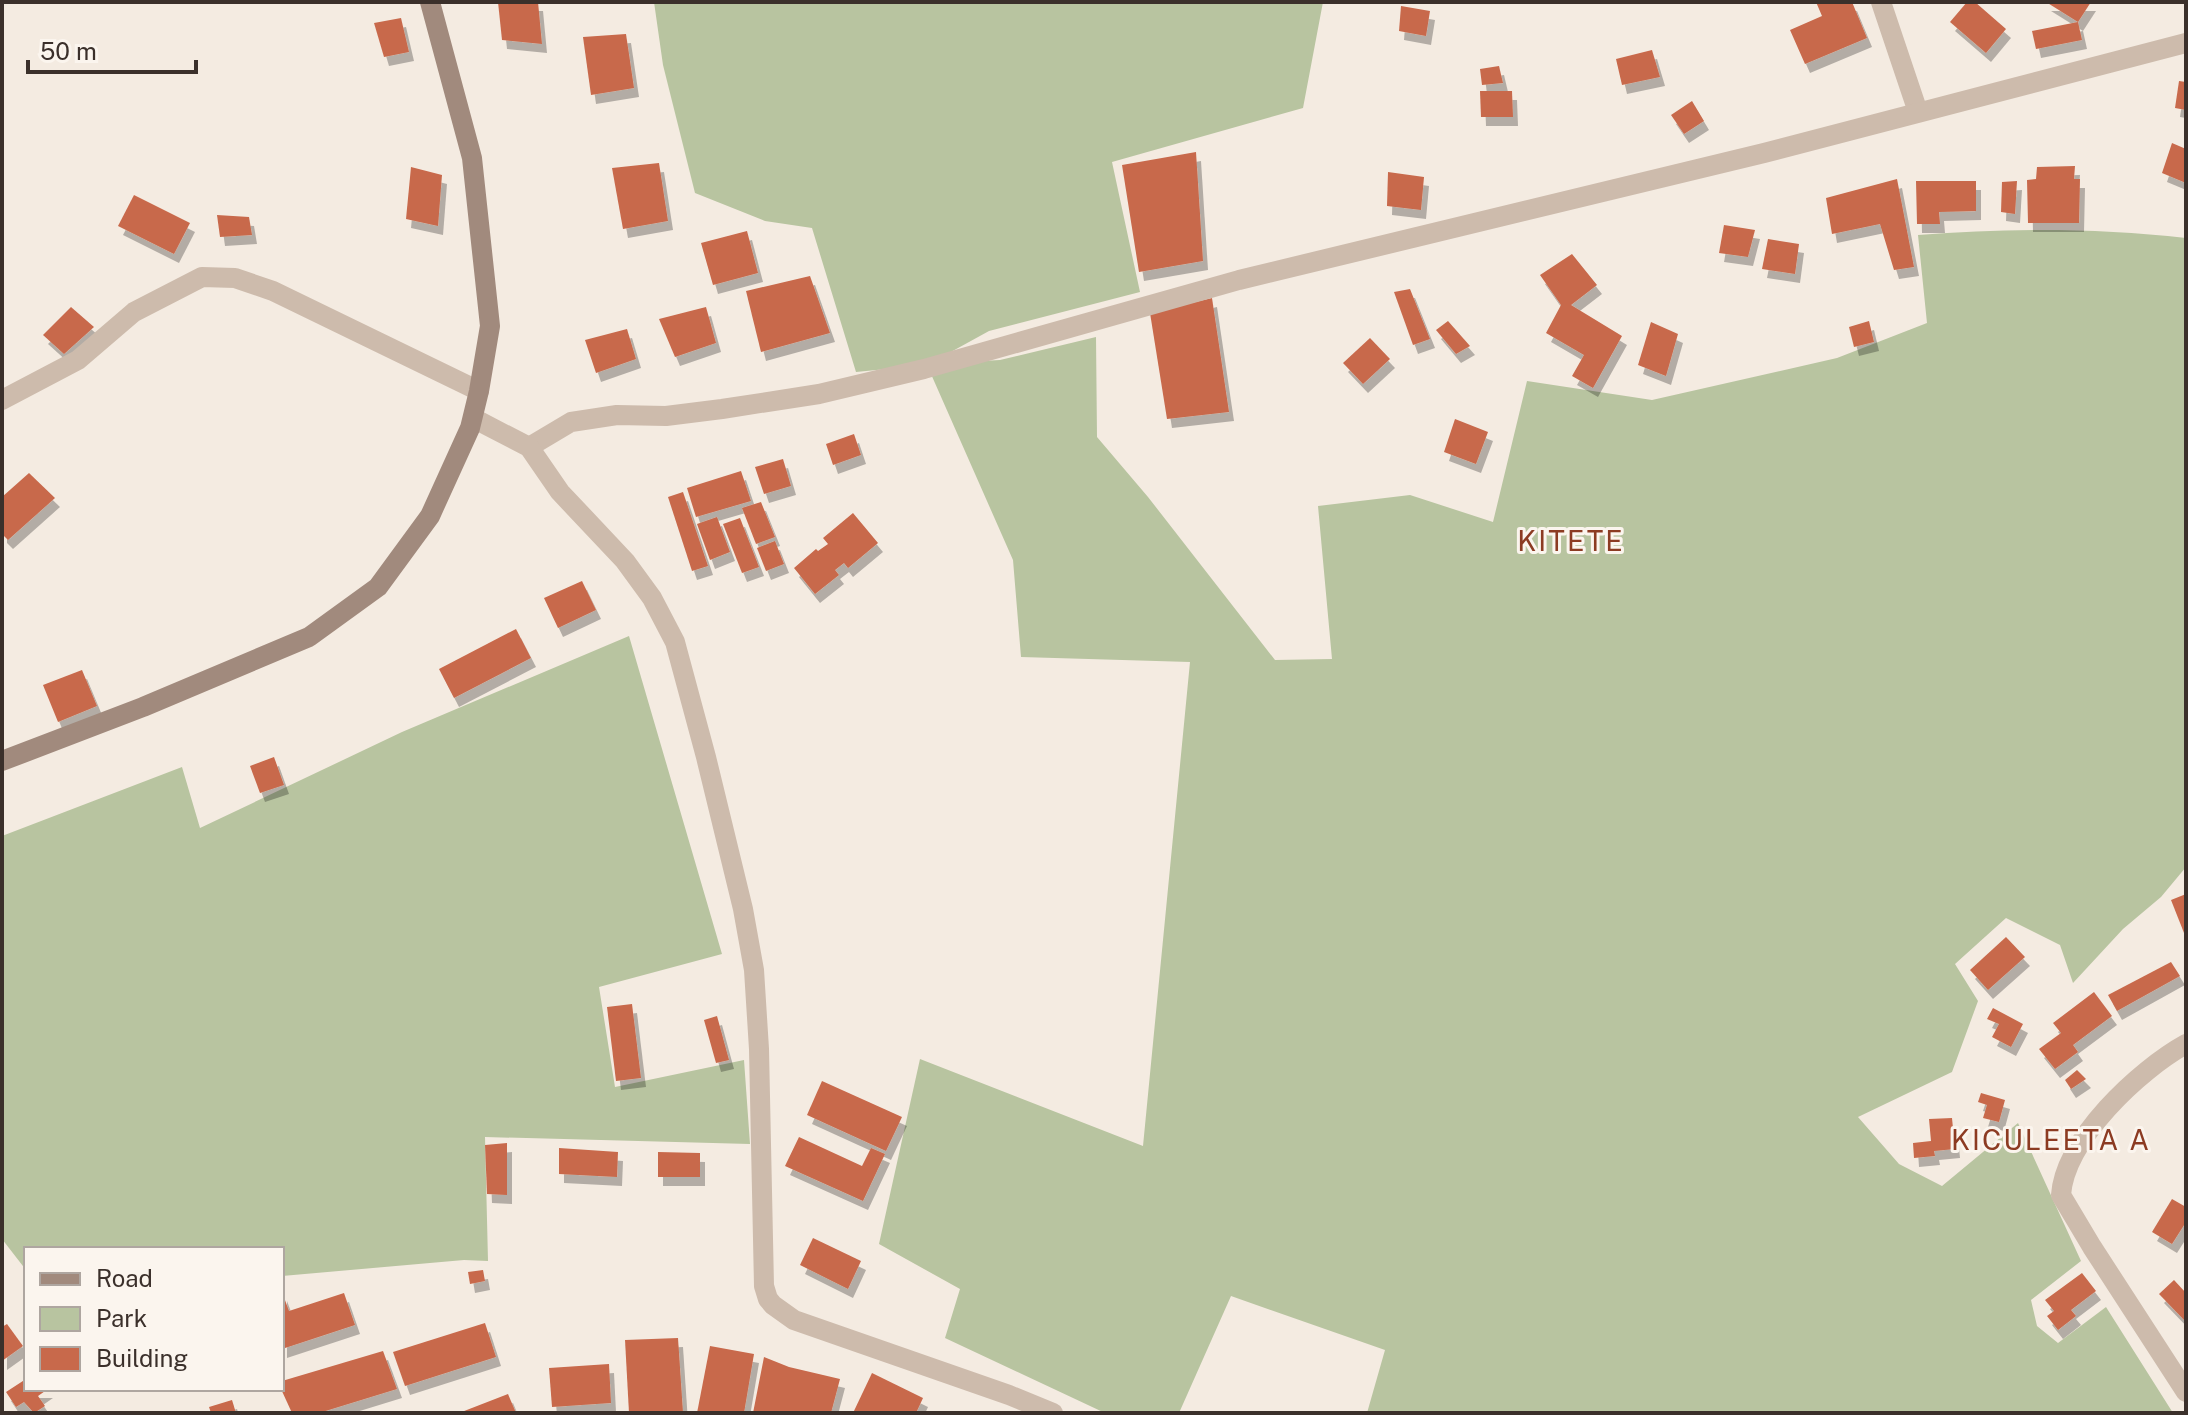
<svg xmlns="http://www.w3.org/2000/svg" width="2188" height="1415" font-family="'Public Sans',sans-serif">
  <style>
    .green { fill: #b8c4a0 }
    .building { fill: #c8694b; filter: url(#shadow) }
    .lines { fill: none; stroke-linecap: round; stroke-linejoin: round }
    .minor { stroke: #cdbbac; stroke-width: 20 }
    .tertiary { stroke: #cdbbac; stroke-width: 20 }
    .secondary { stroke: #a18a7d; stroke-width: 20 }
    .labels { text-anchor: middle; dominant-baseline: central; stroke-width: 6; stroke-linejoin: round; paint-order: stroke }
    .quarter-label { font-size: 28px; letter-spacing: 2px; fill: #8c3b22; stroke: #fbf5ee }
  </style>
  <defs>
    <filter id="shadow"><feDropShadow dx="5" dy="9" stdDeviation="0" flood-color="#0004"/></filter>
  </defs>
  <rect width="100%" height="100%" fill="#f4ebe1"/>
  <g class="green">
    <path d="M654,2H1323L1303,108L1112,162L1140,292L989,331L929,364L1000,360L1096,337L1097,437L1148,497L1275,660L1332,659L1318,506L1410,495L1493,522L1527,381L1652,400L1837,358L1927,323L1918,235C2008,228 2097,228 2186,238V867L2161,897L2123,929L2073,983L2060,945L2006,918L1955,964L1978,1001L1952,1072L1858,1117L1899,1164L1942,1186L2018,1123L2081,1261L2031,1300L2037,1326L2058,1343L2106,1307L2173,1413H1367L1385,1350L1231,1296L1179,1413H1105L945,1338L960,1289L879,1244L920,1059L1143,1146L1190,662L1021,657L1013,560L927,365L856,372L812,228L765,221L695,193L663,65Z"/>
    <path d="M629,636L722,954L599,987L615,1087L744,1060L750,1144L485,1137L488,1261L464,1260L282,1276V1249H26V1270L2,1239V836L182,767L200,828L402,732Z"/>
  </g>
  <g class="building">
    <path d="M498,2H538L542,44L502,40Z"/>
    <path d="M1816,2H1852L1867,38L1805,64L1790,30L1822,16Z"/>
    <path d="M1967,2H1975L2006,29L1986,53L1950,22Z"/>
    <path d="M2046,2H2091L2078,22Z"/>
    <path d="M1401,6L1430,11L1426,36L1399,31Z"/>
    <path d="M401,18L409,52L384,57L374,23Z"/>
    <path d="M2078,22L2082,40L2036,49L2032,31Z"/>
    <path d="M626,34L634,88L591,95L583,37Z"/>
    <path d="M1652,50L1660,77L1622,85L1616,59Z"/>
    <path d="M1499,66L1503,83L1482,85L1480,69Z"/>
    <path d="M2179,81L2186,82V110L2175,108Z"/>
    <path d="M1480,91H1512L1513,117H1481Z"/>
    <path d="M1692,101L1704,121L1684,134L1671,115Z"/>
    <path d="M2172,143L2186,149V183L2162,173Z"/>
    <path d="M1196,152L1203,261L1139,272L1122,165Z"/>
    <path d="M659,163L668,221L623,229L612,168Z"/>
    <path d="M2075,166L2074,179H2080L2079,223H2028L2027,180L2036,179L2037,167Z"/>
    <path d="M411,167L442,175L438,226L406,219Z"/>
    <path d="M1388,172L1424,177L1421,210L1387,206Z"/>
    <path d="M1897,179L1914,267L1894,270L1880,224L1832,234L1826,198Z"/>
    <path d="M1916,181H1976V211L1939,212L1940,224H1917Z"/>
    <path d="M2017,181L2015,214L2001,212L2002,182Z"/>
    <path d="M134,195L190,223L174,254L118,226Z"/>
    <path d="M217,215L249,217L252,235L220,237Z"/>
    <path d="M1724,225L1755,230L1748,257L1719,253Z"/>
    <path d="M747,231L758,273L713,285L701,243Z"/>
    <path d="M1768,239L1799,244L1795,274L1762,269Z"/>
    <path d="M1572,254L1597,285L1571,305L1622,336L1593,388L1572,376L1584,355L1546,333L1561,305L1540,275Z"/>
    <path d="M810,276L830,333L761,352L746,291Z"/>
    <path d="M1410,289L1430,339L1413,345L1394,292Z"/>
    <path d="M1212,298L1229,412L1167,419L1150,313Z"/>
    <path d="M71,307L94,327L64,354L43,335Z"/>
    <path d="M706,307L716,343L675,357L659,319Z"/>
    <path d="M1448,321L1470,346L1456,354L1436,330Z"/>
    <path d="M1869,321L1874,342L1854,347L1849,327Z"/>
    <path d="M1651,322L1678,334L1666,376L1638,365Z"/>
    <path d="M627,329L636,359L596,373L585,340Z"/>
    <path d="M1370,338L1390,359L1363,384L1343,363Z"/>
    <path d="M1455,419L1488,432L1476,464L1444,452Z"/>
    <path d="M854,434L861,455L833,465L826,444Z"/>
    <path d="M783,459L791,486L764,494L755,467Z"/>
    <path d="M741,471L751,501L696,517L687,488Z"/>
    <path d="M29,473L55,498L8,540L2,534V497Z"/>
    <path d="M683,492L708,566L692,571L668,497Z"/>
    <path d="M761,502L775,537L756,544L742,508Z"/>
    <path d="M853,513L878,543L848,568L844,563L835,570L839,575L815,594L794,568L816,549L818,551L828,544L823,538Z"/>
    <path d="M717,517L730,552L710,560L697,524Z"/>
    <path d="M740,518L759,567L742,573L723,524Z"/>
    <path d="M775,541L784,564L766,571L757,548Z"/>
    <path d="M582,581L596,610L558,628L544,598Z"/>
    <path d="M516,629L531,658L454,698L439,669Z"/>
    <path d="M82,670L97,706L58,722L43,685Z"/>
    <path d="M274,757L284,785L260,793L250,766Z"/>
    <path d="M2186,894V938L2171,900Z"/>
    <path d="M2006,937L2025,957L1988,990L1970,970Z"/>
    <path d="M2171,962L2180,976L2117,1011L2108,995Z"/>
    <path d="M2094,992L2112,1016L2073,1045L2078,1052L2055,1069L2039,1049L2061,1033L2053,1023Z"/>
    <path d="M632,1004L641,1078L616,1081L607,1007Z"/>
    <path d="M1993,1008L2023,1024L2011,1047L1992,1037L1999,1024L1987,1019Z"/>
    <path d="M717,1016L729,1060L716,1063L704,1020Z"/>
    <path d="M2077,1070L2086,1079L2071,1089L2065,1080Z"/>
    <path d="M822,1081L902,1117L886,1151L807,1115Z"/>
    <path d="M1981,1093L2005,1100L1999,1122L1983,1118L1987,1105L1978,1102Z"/>
    <path d="M1952,1118L1955,1149L1934,1151L1935,1156L1914,1158L1913,1143L1931,1141L1929,1119Z"/>
    <path d="M799,1137L862,1166L871,1148L885,1154L863,1201L785,1166Z"/>
    <path d="M507,1143V1195L487,1194L485,1145Z"/>
    <path d="M559,1148L618,1152L617,1177L559,1174Z"/>
    <path d="M658,1152L700,1153V1177H658Z"/>
    <path d="M2172,1199L2186,1207V1222L2172,1244L2152,1232Z"/>
    <path d="M813,1238L861,1261L848,1289L800,1265Z"/>
    <path d="M483,1270L485,1281L470,1284L468,1272Z"/>
    <path d="M2082,1273L2096,1291L2071,1310L2076,1316L2058,1330L2047,1316L2054,1311L2045,1300Z"/>
    <path d="M2174,1280L2186,1293V1322L2159,1294Z"/>
    <path d="M282,1292L289,1311L344,1293L355,1325L282,1349Z"/>
    <path d="M485,1323L496,1357L405,1386L393,1352Z"/>
    <path d="M7,1324L23,1346L2,1361V1327Z"/>
    <path d="M678,1338L683,1413H629L625,1340Z"/>
    <path d="M710,1346L754,1354L744,1413H697Z"/>
    <path d="M383,1351L397,1389L319,1413H292L281,1389L282,1381Z"/>
    <path d="M764,1357L789,1367L840,1379L831,1413H753Z"/>
    <path d="M609,1364L611,1403L552,1407L549,1368Z"/>
    <path d="M872,1373L923,1398L916,1413H853Z"/>
    <path d="M26,1379V1389H48L38,1396L45,1406L34,1413L24,1402L16,1407L6,1392Z"/>
    <path d="M508,1394L516,1413H459Z"/>
    <path d="M232,1400L236,1413H211L209,1407Z"/>
  </g>
  <g class="lines">
    <g class="minor">
      <path d="M1881,2L1918,112"/>
      <path d="M2,400L78,360L134,312L202,277L235,278L273,291L479,391"/>
      <path d="M529,447L571,422L617,415L666,416L722,409L819,394L924,369L1239,280L1764,153L2186,43"/>
      <path d="M2186,1044C2139,1070 2065,1139 2061,1195L2092,1247L2186,1392"/>
    </g>
    <path class="tertiary" d="M473,418L529,447L560,492L625,561L652,598L675,642L706,757L743,909L754,970L759,1049L764,1286L768,1299L773,1305L794,1320L1009,1395L1053,1413"/>
    <path class="secondary" d="M2,761L143,707L309,637L378,587L430,516L470,428L479,391L490,326L472,158L430,2"/>
  </g>
  <g class="labels">
    <g class="quarter-label">
      <text x="1571" y="540">KITETE</text>
      <text x="2051" y="1139">KICULEETA A</text>
    </g>
  </g>
  <rect width="2188" height="1415" fill="none" stroke="#3b302b" stroke-width="8"/>
  <rect x="24" y="1247" width="260" height="144" fill="#fbf5ee" stroke="#aea6a0" stroke-width="2"/>
  <rect x="40" y="1273" width="40" height="12" fill="#a18a7d" stroke="#aea6a0" stroke-width="2"/>
  <text x="96" y="1287" font-size="24" fill="#3b302b">Road</text>
  <rect x="40" y="1307" width="40" height="24" fill="#b8c4a0" stroke="#aea6a0" stroke-width="2"/>
  <text x="96" y="1327" font-size="24" fill="#3b302b">Park</text>
  <rect x="40" y="1347" width="40" height="24" fill="#c8694b" stroke="#aea6a0" stroke-width="2"/>
  <text x="96" y="1367" font-size="24" fill="#3b302b">Building</text>
  <path d="M28 60v12h168v-12" fill="none" stroke="#3b302b" stroke-width="4"/>
  <text x="40" y="60" font-size="24" fill="#3b302b" stroke="#fbf5ee" stroke-width="6" paint-order="stroke">50 m</text>
</svg>
